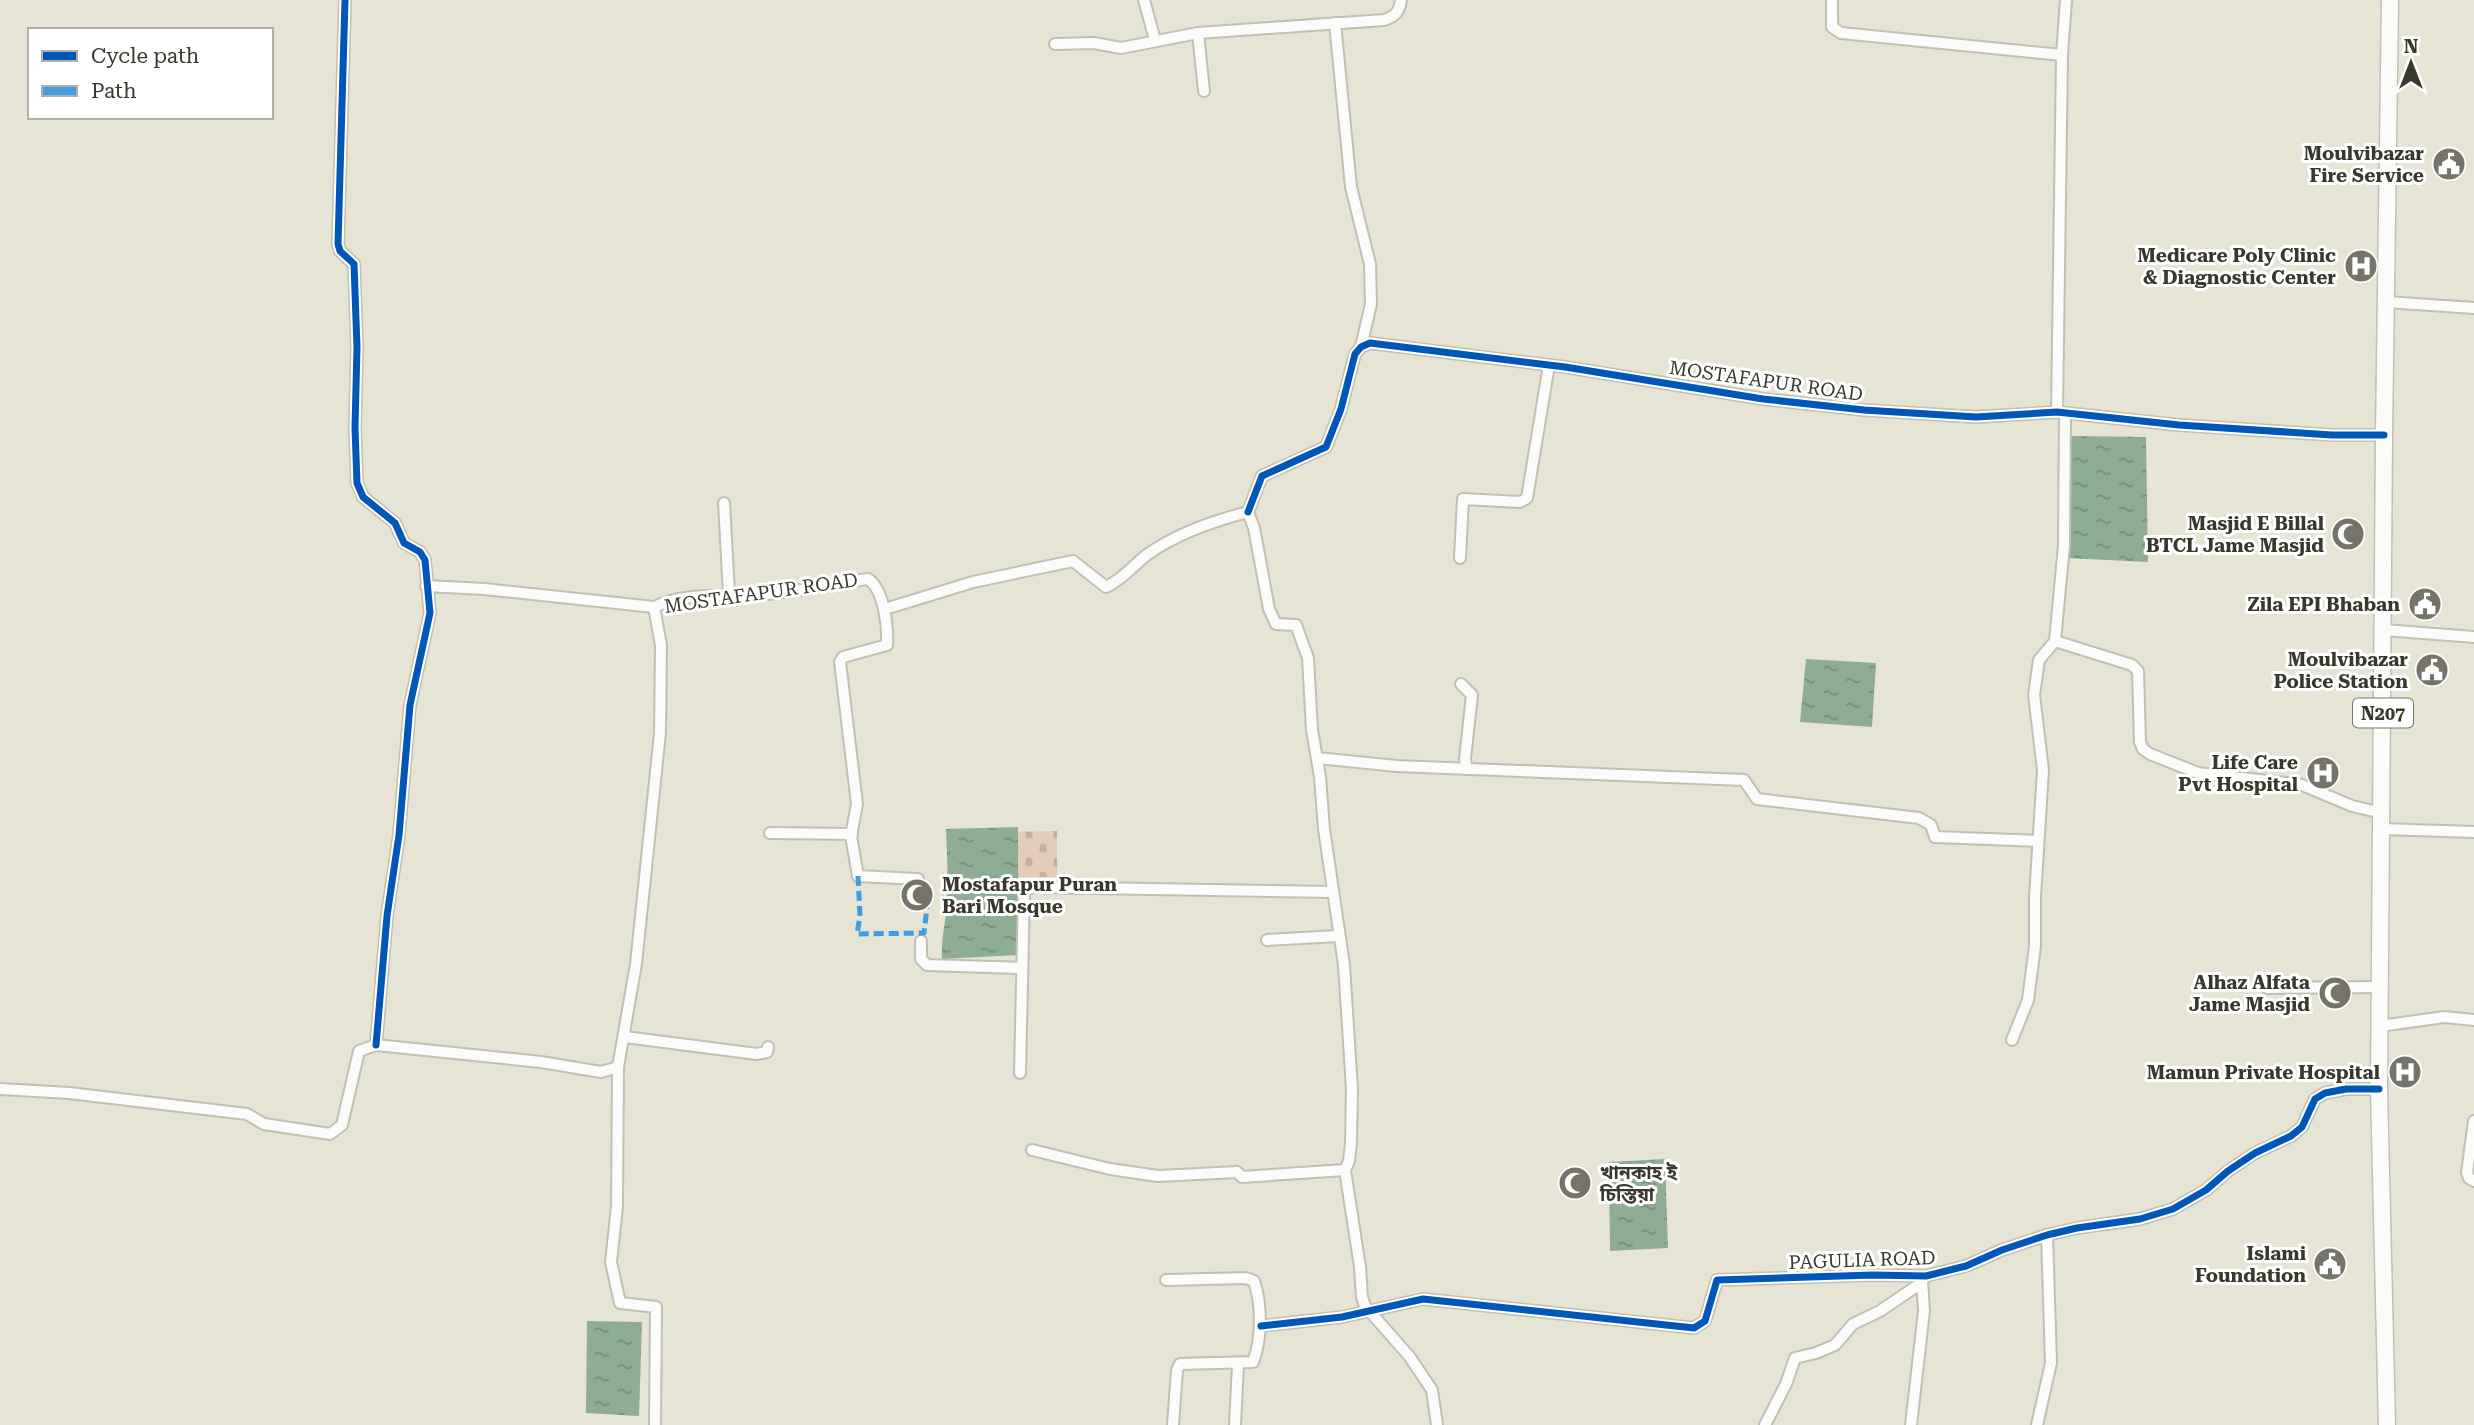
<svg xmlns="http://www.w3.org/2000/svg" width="2474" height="1425" font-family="'Roboto Serif','Noto Sans Bengali',serif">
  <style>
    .cemetery { fill: url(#cemetery-stones) }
    .water { fill: url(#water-ripples) }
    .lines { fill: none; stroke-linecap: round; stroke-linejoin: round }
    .minor-casing { stroke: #c1c0b4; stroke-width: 14 }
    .highway-casing { stroke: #c1c0b4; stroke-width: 19 }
    .minor { stroke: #fbfbf9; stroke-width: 10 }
    .highway { stroke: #fbfbf9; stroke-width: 16 }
    .quiet { stroke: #3e9ee1; stroke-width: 5; stroke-dasharray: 10 5; stroke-linecap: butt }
    .cycleway-casing { stroke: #fff; stroke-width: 11 }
    .cycleway { stroke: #0057b8; stroke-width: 7 }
    .labels { text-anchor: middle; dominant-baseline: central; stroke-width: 6; stroke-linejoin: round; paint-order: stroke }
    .shield { fill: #fff; stroke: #74746c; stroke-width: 2 }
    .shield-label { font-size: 18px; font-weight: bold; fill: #39382d }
    .poi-label { font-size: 19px; font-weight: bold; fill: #39382d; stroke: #fff; text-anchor: end }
    .street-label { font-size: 19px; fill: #39382d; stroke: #fff }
  </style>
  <defs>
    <pattern id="cemetery-stones" width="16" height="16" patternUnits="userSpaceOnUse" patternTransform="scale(1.75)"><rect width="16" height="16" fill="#e4ccb9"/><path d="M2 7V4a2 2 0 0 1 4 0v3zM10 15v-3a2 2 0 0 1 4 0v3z" fill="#c4b09f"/></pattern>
    <pattern id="water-ripples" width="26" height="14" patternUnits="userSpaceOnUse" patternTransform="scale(1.75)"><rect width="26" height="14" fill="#8ead94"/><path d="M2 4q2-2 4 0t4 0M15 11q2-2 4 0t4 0" fill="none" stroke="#758e79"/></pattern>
  </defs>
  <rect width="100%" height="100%" fill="#e6e4d5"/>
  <path class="cemetery" d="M1057,831V877H1007L1010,832Z"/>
  <g class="water">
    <path d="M2068,436L2146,437L2148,562L2067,558Z"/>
    <path d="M1806,659L1876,663L1872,727L1800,722Z"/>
    <path d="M1018,827V955L942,959C941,943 944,929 946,914C949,886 947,857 946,829Z"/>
    <path d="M1665,1159L1668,1248L1610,1251L1609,1162Z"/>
    <path d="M587,1321L642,1322L639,1416L586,1413Z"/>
  </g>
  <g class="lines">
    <defs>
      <g id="minor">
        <path d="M345,0L338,244L340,251L354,264L357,347L355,428L357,483L363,497L395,523L404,543L420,552L425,560L430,613L410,705L399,835L387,916L376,1045"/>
        <path d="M1144,0L1155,40"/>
        <path d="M1832,0V27L1841,33L2062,55"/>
        <path d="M1335,23L1351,187L1370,264L1371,304L1361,347"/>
        <path d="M1198,33L1204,91"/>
        <path d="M1055,44L1094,43L1121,48L1198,33L1384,20C1396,16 1399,12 1401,0"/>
        <path d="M2386,302L2474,308"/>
        <path d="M2057,412L2062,55L2066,0"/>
        <path d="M724,503L729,594"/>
        <path d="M1248,512L1262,476L1326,447L1341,409L1355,354L1361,347L1370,343L1565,367L1763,399L1864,410L1976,417L2057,412L2179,425L2332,435H2384"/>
        <path d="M1248,512L1254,528L1269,609L1276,624L1296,625L1308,658L1312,730L1320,777L1324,829L1344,965L1352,1089L1351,1143L1349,1161L1345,1170L1360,1267L1362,1297L1365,1306L1409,1356L1432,1390L1437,1425"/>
        <path d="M1460,558L1463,499L1520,502L1527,498L1549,365"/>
        <path d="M426,586L484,589L654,607"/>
        <path d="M654,607L661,645L660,733L636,964L618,1067L617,1206L611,1262L620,1303L656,1307L655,1425"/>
        <path d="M654,607C685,592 722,597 755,595C793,593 831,584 868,579C884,589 888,627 887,645L843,657L840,662L857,804L851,836L858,876L918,879L917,894"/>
        <path d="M885,609L973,582L1073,561L1106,587C1125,578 1133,565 1148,554C1178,533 1213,521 1248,512"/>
        <path d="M2384,630L2474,637"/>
        <path d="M2055,641L2132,665L2138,671L2140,742L2143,749L2150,754L2198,773L2302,785L2352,806L2382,813"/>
        <path d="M1461,684L1472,695L1465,759L1467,769"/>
        <path d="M1317,758L1397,766L1744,780L1757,799L1919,818L1931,825L1935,837L2038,841"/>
        <path d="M2381,829L2474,832"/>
        <path d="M770,833L852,834"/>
        <path d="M1267,940L1338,936"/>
        <path d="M921,941V959L927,965L1022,968"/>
        <path d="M2267,988L2381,987"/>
        <path d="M2380,1026L2444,1017L2474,1020"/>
        <path d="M625,1037L757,1054L767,1052L768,1047"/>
        <path d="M2012,1040L2028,1000L2035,946V897L2043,770L2034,695L2039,660L2055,641L2064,545L2065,413"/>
        <path d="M1020,1073L1024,894L1029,887L1332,892"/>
        <path d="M0,1089L69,1093L247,1114L264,1124L330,1134L342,1125L359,1051L376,1045L541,1062L601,1072L618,1067"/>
        <path d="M2474,1121L2467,1173L2469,1178L2474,1181"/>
        <path d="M1032,1150L1110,1169L1158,1176L1237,1172L1242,1177L1345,1170"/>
        <path d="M1166,1280L1246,1278L1254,1281C1262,1304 1262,1339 1253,1362L1180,1364L1177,1370L1173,1425"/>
        <path d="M1261,1326L1342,1317L1423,1299L1694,1328L1705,1321L1717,1280L1873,1275L1926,1276L1966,1266L2002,1250L2047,1235L2077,1228L2140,1219L2173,1209L2206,1190L2228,1171L2255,1153L2291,1136L2302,1127L2315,1099L2325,1093L2346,1089H2379"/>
        <path d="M1235,1425L1238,1364"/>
        <path d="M1765,1425L1786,1384L1795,1358L1816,1353L1835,1345L1853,1324L1880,1311L1917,1286L1926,1276"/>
        <path d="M1911,1425L1924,1311L1922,1280"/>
        <path d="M2037,1425L2051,1363L2047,1235"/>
      </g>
      <path id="highway" d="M2387,1425L2379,1089L2384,435L2390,0"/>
    </defs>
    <use href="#minor" class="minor-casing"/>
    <use href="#highway" class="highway-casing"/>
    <use href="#minor" class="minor"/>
    <use href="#highway" class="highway"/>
    <path class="quiet" d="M858,876L860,916L857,934L924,933L927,907"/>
    <defs>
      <g id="cycleway">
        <path d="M345,0L338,244L340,251L354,264L357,347L355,428L357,483L363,497L395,523L404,543L420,552L425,560L430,613L410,705L399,835L387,916L376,1045"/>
        <path d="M1248,512L1262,476L1326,447L1341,409L1355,354L1361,347L1370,343L1565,367L1763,399L1864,410L1976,417L2057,412L2179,425L2332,435H2384"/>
        <path d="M1261,1326L1342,1317L1423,1299L1694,1328L1705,1321L1717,1280L1873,1275L1926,1276L1966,1266L2002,1250L2047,1235L2077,1228L2140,1219L2173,1209L2206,1190L2228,1171L2255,1153L2291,1136L2302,1127L2315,1099L2325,1093L2346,1089H2379"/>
      </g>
    </defs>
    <use href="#cycleway" class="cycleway-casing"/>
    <use href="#cycleway" class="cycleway"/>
  </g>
  <defs>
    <symbol id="civic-disc" viewBox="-11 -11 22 22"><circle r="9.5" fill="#767468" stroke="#fff"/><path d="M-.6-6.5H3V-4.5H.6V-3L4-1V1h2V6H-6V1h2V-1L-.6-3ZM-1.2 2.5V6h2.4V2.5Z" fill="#fff"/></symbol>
    <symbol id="hospital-disc" viewBox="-11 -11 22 22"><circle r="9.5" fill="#767468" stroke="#fff"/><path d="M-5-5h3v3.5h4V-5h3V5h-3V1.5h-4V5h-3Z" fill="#fff"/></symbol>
    <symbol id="mosque-disc" viewBox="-11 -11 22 22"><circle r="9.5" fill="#767468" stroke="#fff"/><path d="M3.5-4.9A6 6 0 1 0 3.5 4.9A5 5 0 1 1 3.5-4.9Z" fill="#fff"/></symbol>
  </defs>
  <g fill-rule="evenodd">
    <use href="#civic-disc" x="2430" y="145" width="38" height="38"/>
    <use href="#hospital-disc" x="2342" y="247" width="38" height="38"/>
    <use href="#mosque-disc" x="2329" y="515" width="38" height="38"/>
    <use href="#civic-disc" x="2406" y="585" width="38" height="38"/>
    <use href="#civic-disc" x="2413" y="651" width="38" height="38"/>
    <use href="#hospital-disc" x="2304" y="754" width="38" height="38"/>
    <use href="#mosque-disc" x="898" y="876" width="38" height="38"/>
    <use href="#mosque-disc" x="2316" y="974" width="38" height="38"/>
    <use href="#hospital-disc" x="2386" y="1053" width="38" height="38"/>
    <use href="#mosque-disc" x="1556" y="1164" width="38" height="38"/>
    <use href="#civic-disc" x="2311" y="1245" width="38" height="38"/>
  </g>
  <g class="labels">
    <rect class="shield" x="2353" y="698.5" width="60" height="29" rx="5"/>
    <g class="shield-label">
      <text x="2383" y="713">N207</text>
    </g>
    <g class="poi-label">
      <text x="2424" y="153">Moulvibazar<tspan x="2424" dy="22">Fire Service</tspan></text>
      <text x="2336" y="255">Medicare Poly Clinic<tspan x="2336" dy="22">&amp; Diagnostic Center</tspan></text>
      <text x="2324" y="523">Masjid E Billal<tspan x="2324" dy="22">BTCL Jame Masjid</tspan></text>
      <text x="2400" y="604">Zila EPI Bhaban</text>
      <text x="2408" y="659">Moulvibazar<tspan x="2408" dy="22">Police Station</tspan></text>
      <text x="2298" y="762">Life Care<tspan x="2298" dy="22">Pvt Hospital</tspan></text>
      <text x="942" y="884" text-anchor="start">Mostafapur Puran<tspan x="942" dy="22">Bari Mosque</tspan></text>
      <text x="2310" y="982">Alhaz Alfata<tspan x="2310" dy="22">Jame Masjid</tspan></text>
      <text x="2380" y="1072">Mamun Private Hospital</text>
      <text x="1600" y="1172" text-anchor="start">খানকাহ ই<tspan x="1600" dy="22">চিস্তিয়া</tspan></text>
      <text x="2306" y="1253">Islami<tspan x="2306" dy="22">Foundation</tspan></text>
    </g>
    <g class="street-label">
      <text transform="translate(1766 381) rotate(8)">MOSTAFAPUR ROAD</text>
      <text transform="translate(761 593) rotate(-8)">MOSTAFAPUR ROAD</text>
      <text transform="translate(1862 1260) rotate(-2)">PAGULIA ROAD</text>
    </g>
  </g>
  <rect x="28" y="28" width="245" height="91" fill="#ffffff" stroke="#b0afab" stroke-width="2"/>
  <rect x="42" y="51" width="35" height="10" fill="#0057b8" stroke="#b0afab" stroke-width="2"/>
  <text x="91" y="63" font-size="21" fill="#39382d">Cycle path</text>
  <rect x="42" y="86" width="35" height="10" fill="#3e9ee1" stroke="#b0afab" stroke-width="2"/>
  <text x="91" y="98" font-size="21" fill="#39382d">Path</text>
  <g transform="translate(2411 63)" stroke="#ffffff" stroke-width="5" paint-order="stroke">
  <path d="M0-5L12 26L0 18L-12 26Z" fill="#39382d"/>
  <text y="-10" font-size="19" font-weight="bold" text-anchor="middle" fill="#39382d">N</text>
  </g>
</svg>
